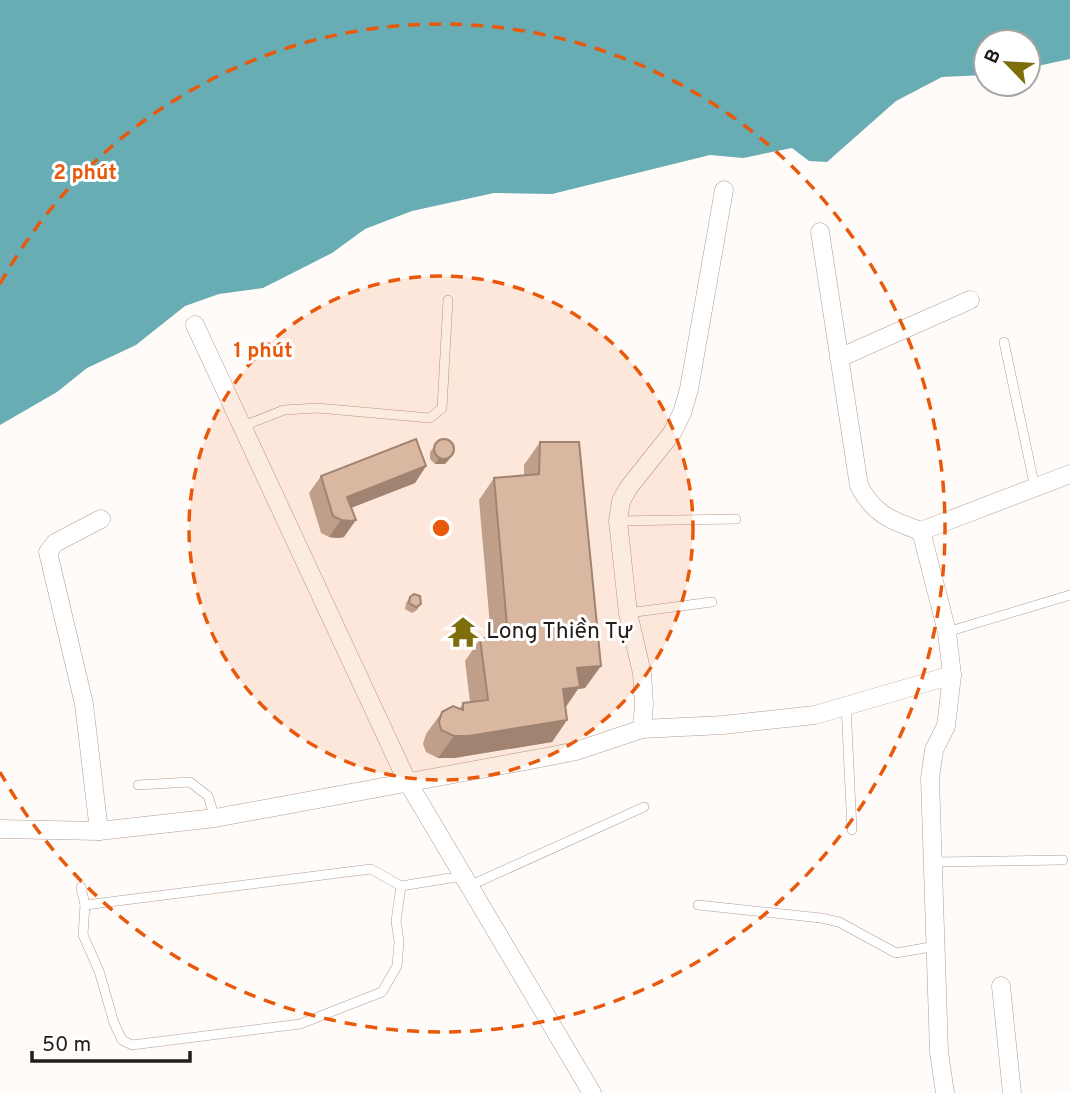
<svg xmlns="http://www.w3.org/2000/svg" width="1070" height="1093" font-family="Overpass,sans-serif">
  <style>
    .water { fill: #68acb4 }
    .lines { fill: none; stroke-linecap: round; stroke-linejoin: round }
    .service-casing { stroke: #b19e91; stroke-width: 10 }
    .minor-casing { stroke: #b19e91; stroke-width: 19 }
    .service { stroke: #fff; stroke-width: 9 }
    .minor { stroke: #fff; stroke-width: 18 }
    .wall { fill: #baa99d }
    .shaded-wall { fill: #97897f }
    .building { fill: #d8c4b6; stroke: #97897f; stroke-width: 2 }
    .ring { fill: none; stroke: #e8590c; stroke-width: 3.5; stroke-dasharray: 12 9 }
    .labels { text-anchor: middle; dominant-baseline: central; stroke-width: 6; stroke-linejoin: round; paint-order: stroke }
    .poi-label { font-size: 23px; fill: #241d18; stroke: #fff; text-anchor: start }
    .centre { fill: #e8590c; stroke: #fff; stroke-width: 3.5 }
    .ring-label { font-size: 21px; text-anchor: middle; font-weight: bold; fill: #e8590c; stroke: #fff; stroke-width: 6; stroke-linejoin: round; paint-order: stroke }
  </style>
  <rect width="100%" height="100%" fill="#fffbf8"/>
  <path class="water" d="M0,0H1070V59L1028,68V42H986V75L942,77L896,101L827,162L809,161L792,148L743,158L710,155L552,194L494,193L412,211L365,229L332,253L263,288L219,294L185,306L136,345L87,368L57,392L0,425Z"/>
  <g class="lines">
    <defs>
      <g id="service">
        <path d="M1004,342L1035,488"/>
        <path d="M243,426L284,410L317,408L430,418L442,408L448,300"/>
        <path d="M618,521L736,519"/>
        <path d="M628,613L712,602"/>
        <path d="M947,632L1070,595"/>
        <path d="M846,705L852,830"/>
        <path d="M138,785L190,782L208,796L215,818"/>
        <path d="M934,862L1063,860"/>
        <path d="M401,886L371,869L85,905L83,935L99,971L114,1023L122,1040L132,1045L300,1024L382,992L397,966L399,942L396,921L401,886L463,876"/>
        <path d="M469,886L644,807"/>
        <path d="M81,887L85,905"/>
        <path d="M698,905L821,918L839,922L896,953L936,946"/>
      </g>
      <g id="minor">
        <path d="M820,232L859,486C874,514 891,521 921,531"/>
        <path d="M195,325L407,781L592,1093"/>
        <path d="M839,358L970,300"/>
        <path d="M642,729L723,725L815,715L952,675"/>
        <path d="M0,829L99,831L215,818L546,757L576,751L642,729L644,704L642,673L628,613L618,521L621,501L629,487L672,433L682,413L689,389L724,190"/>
        <path d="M99,831L84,704L48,552L55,543L101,519"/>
        <path d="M1001,986L1012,1093"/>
        <path d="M945,1093L939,1052L930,778L934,750L946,726L952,675L947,632L921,531L1070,474"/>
      </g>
    </defs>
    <use href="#service" class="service-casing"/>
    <use href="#minor" class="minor-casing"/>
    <use href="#service" class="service"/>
    <use href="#minor" class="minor"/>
  </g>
  <g class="wall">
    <path d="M438,441L449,460L445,464H435L430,459V452Z"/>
    <path d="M540,442L585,688L578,689L566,707L567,720L552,742L454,758H438L426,752L423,744L426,734L442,712L460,708L463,703L470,702L465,661L480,639L491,637L479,500L494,478L524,475V465Z"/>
    <path d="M426,466L415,483L351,508L344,537L338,538L329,537L321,533L309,493L321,476Z"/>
    <path d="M410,597L421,604L417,610L412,613L405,609L406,603Z"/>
  </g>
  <g class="shaded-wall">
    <path d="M453,454L445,464H435L439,458Z"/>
    <path d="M426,466L415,483L335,514L347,497Z"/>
    <path d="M341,520H356L344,537L338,538L329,537Z"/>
    <path d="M521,624L506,646L492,648L507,626Z"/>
    <path d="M601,666L585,688L578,689L564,709L548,711L577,668Z"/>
    <path d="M567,720L552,742L454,758H438L454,736Z"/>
  </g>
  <g class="building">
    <path d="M416,439L426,466L347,497L356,520L350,521L341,520L333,516L321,476Z"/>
    <circle cx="444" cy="449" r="10"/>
    <path d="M540,442H579L601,666L577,668L580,687L563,689L567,720L469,736H454L441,730L439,722L442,712L453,706L463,710V703L488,700L480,639L522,631L521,624L507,626L494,478L539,474Z"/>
    <path d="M414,594L420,596L421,604L416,607L409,603L410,597Z"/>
  </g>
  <circle cx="441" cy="528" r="252" fill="#e8590c" fill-opacity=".12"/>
  <g class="ring">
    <circle cx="441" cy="528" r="252"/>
    <path d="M0 284A504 504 0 1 1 0 772"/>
  </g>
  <defs>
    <symbol id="temple-bare" viewBox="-9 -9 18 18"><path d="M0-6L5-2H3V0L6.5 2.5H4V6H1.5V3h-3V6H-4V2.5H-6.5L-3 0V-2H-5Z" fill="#7e6e0b" stroke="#fff" stroke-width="2.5" paint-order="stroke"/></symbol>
  </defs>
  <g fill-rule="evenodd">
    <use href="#temple-bare" x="441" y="610" width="44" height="44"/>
  </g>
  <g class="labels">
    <g class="poi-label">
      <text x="486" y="632">Long Thiền Tự</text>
    </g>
  </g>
  <circle cx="441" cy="528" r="10" class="centre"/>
  <g class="ring-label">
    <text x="85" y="179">2 phút</text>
    <text x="263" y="357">1 phút</text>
  </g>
  <g transform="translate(1007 63) rotate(295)"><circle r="33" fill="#ffffff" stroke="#a7a5a3" stroke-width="2"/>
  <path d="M0-5L12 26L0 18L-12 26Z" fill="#7e6e0b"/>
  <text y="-10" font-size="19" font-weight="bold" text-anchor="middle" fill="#241d18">B</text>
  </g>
  <path d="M32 1051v10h158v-10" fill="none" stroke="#241d18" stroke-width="3.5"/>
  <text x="42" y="1051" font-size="21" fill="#241d18" stroke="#ffffff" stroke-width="5" paint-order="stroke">50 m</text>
</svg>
